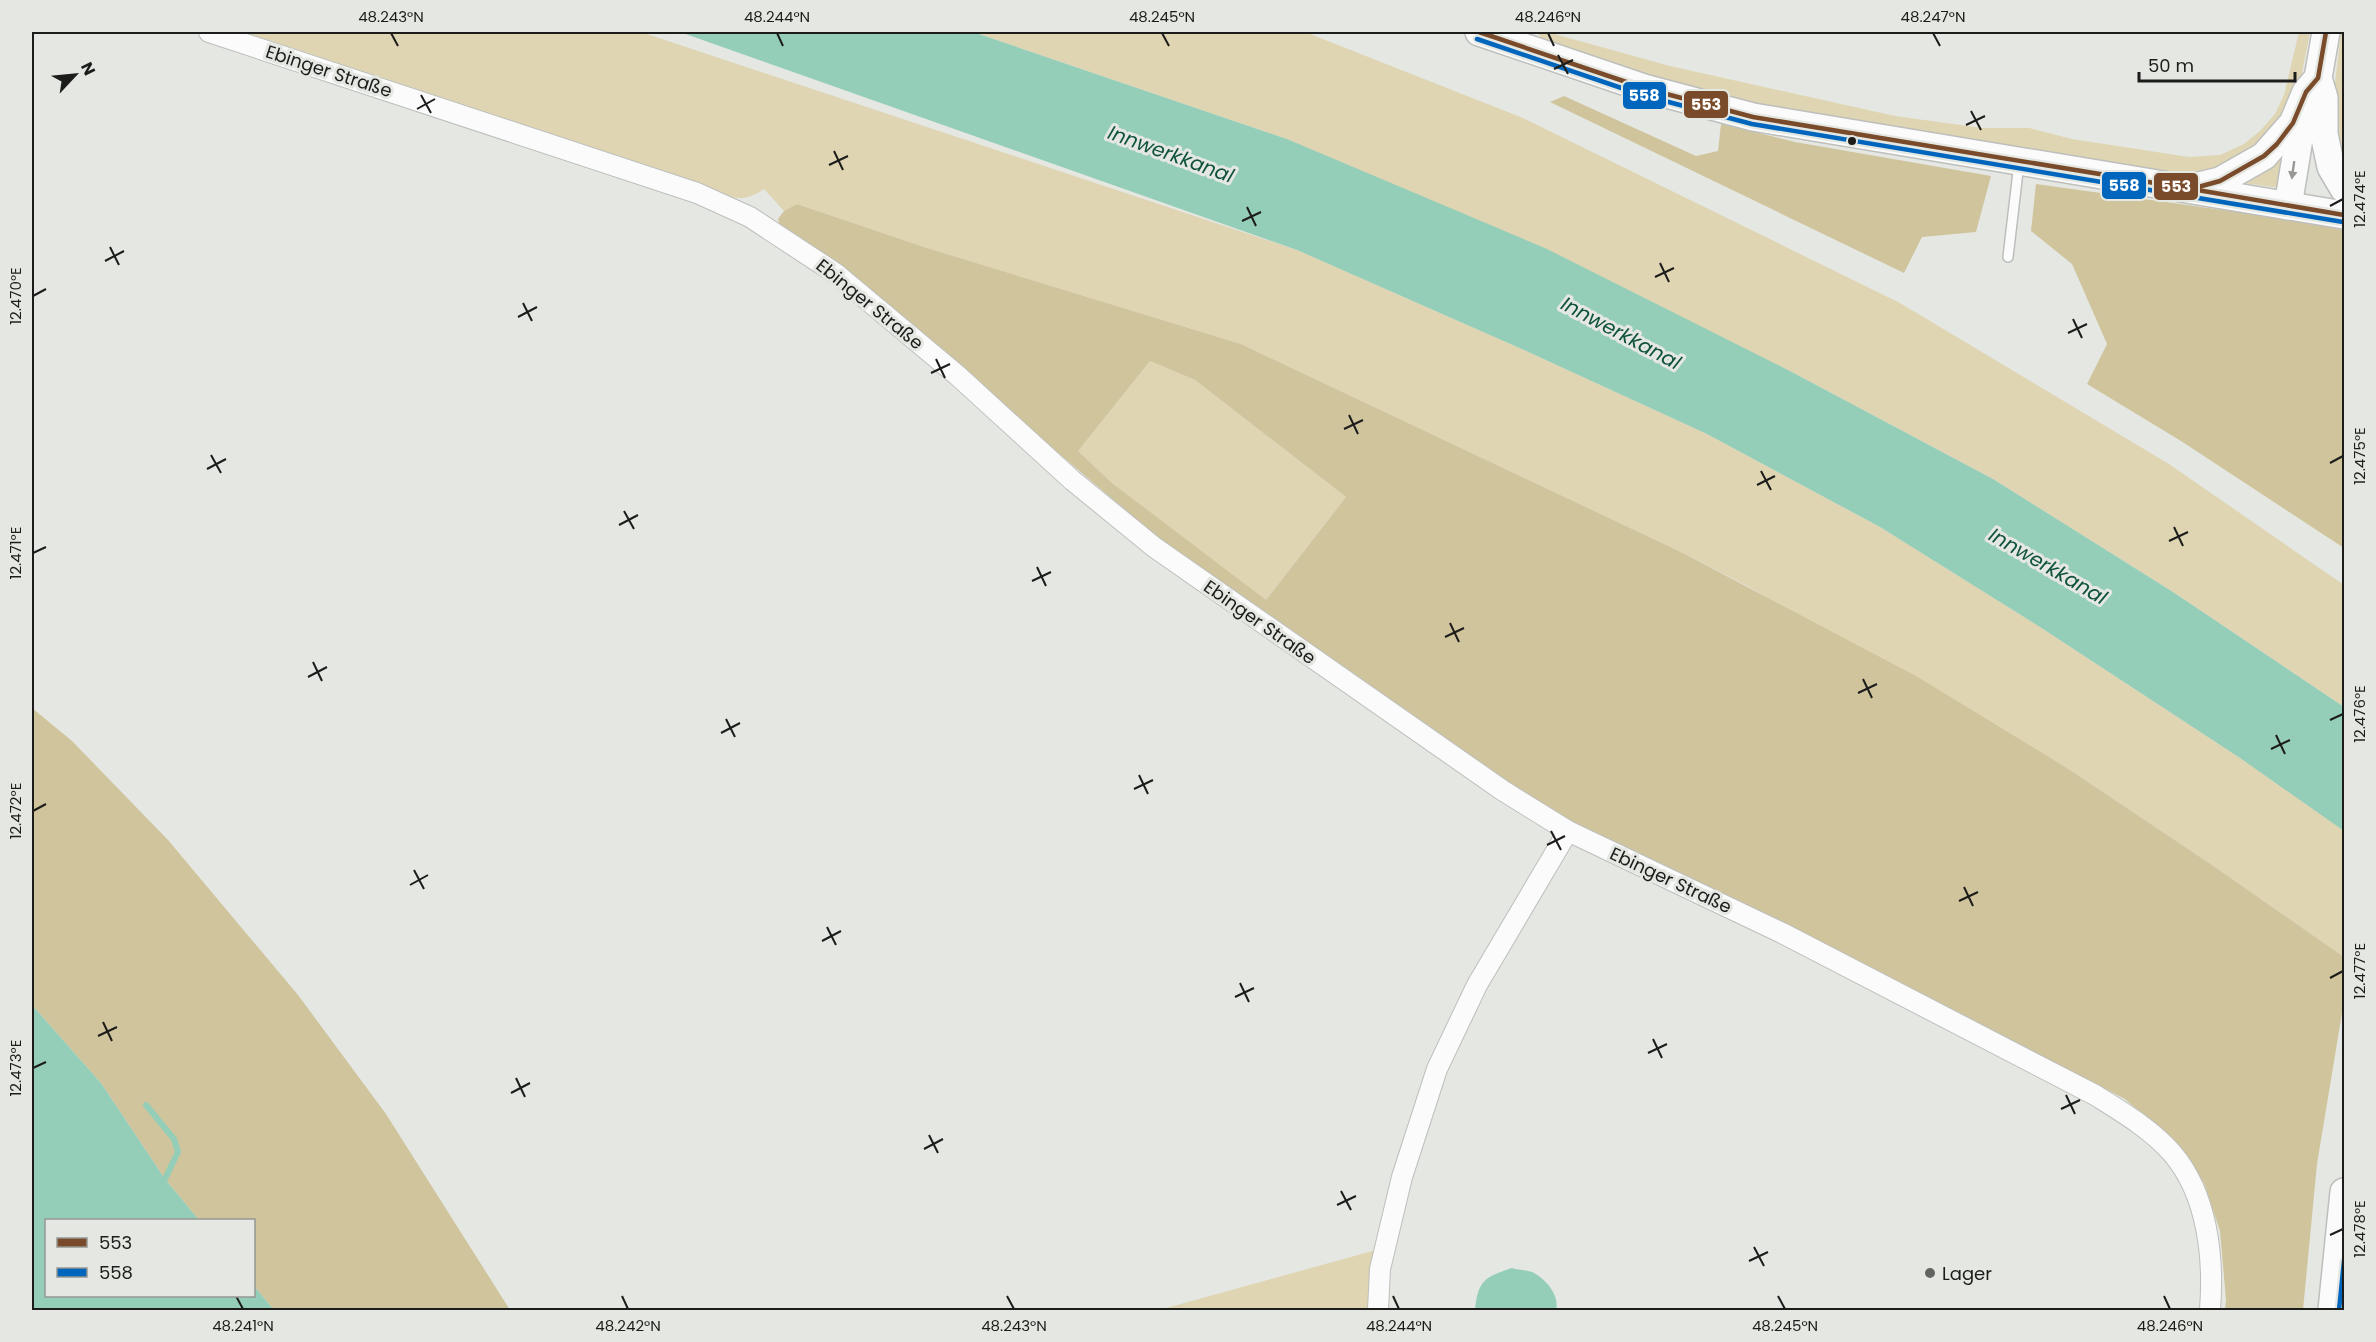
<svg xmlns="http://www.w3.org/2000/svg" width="2376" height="1342" font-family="Poppins,sans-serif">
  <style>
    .green { fill: #dfd5b3 }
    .forest { fill: #cfc49c; fill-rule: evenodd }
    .water { fill: #95ceb8 }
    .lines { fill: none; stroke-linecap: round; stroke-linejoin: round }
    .stream { stroke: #95ceb8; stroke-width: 6 }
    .lane-casing { stroke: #bdbfbc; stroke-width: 12 }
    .street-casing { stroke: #bdbfbc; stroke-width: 22 }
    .secondary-casing { stroke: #bdbfbc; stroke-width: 30 }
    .lane { stroke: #fbfbfb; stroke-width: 9 }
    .street { stroke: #fbfbfb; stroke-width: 20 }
    .secondary { stroke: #fbfbfb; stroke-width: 27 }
    .bus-1-casing { stroke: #e5e8e2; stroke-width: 9 }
    .bus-2-casing { stroke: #e5e8e2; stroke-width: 9 }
    .bus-1 { stroke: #7a4b2a; stroke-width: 4.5 }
    .bus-2 { stroke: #0065bd; stroke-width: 4.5 }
    .oneway { fill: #979796 }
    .ticks { fill: none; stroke: #1c1d1b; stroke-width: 2 }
    .bus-dot { fill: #1c1d1b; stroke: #e5e8e2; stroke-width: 2 }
    .poi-dot { fill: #626461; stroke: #e5e8e2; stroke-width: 2 }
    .labels { text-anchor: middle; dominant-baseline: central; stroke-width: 6; stroke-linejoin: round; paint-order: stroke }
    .street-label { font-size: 18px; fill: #1c1d1b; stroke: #e5e8e2 }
    .poi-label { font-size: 18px; fill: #1c1d1b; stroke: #e5e8e2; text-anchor: start }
    .water-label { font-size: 20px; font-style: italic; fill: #0f523e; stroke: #e5e8e2 }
    .line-badge { stroke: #e5e8e2; stroke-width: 2 }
    .badge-label { font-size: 16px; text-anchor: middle; font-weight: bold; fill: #fff }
    .neatline { fill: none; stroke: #1c1d1b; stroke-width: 2 }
    .ticks-label { font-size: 15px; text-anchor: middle; fill: #1c1d1b }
  </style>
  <rect width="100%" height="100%" fill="#e5e7e3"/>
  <g class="green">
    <path d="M244,32H641L1297,250L1524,350L1707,434L1880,527L2040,627L2240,758L2336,825L2344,831V957L2215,867L2070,770L1747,586L1681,552L1241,344L924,247L797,204L784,211L764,189C738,208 720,193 694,182Z"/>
    <path d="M973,32H1305L1523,118L1900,303L2169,464L2344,585V707L2173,592L1993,479L1788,370L1287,139Z"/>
    <path d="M1537,32H1547L1670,66L1895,116L1982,128H2029L2072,139L2189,157L2220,155L2244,144L2260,131L2275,114L2284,95L2299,32H2310L2300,83L2263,150L2204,173L2185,174L1756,104L1648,75L1548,43L1542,39Z"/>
    <path d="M2341,32H2344V172L2332,108Z"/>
    <path d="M2288,149L2282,188L2243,183Z"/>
    <path d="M1150,361L1195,380L1346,497L1265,601L1112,483L1078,451Z"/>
    <path d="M1376,1250L1372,1310H1159Z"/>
  </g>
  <g class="forest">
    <path d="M1564,96L1696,156L1718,151L1721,124L1795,142L1991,176L1976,232L1922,237L1904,273L1550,102Z"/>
    <path d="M2036,184L2266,216L2344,230V548L2181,441L2087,384L2107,344L2072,264L2031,231Z"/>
    <path d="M797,204L924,247L1241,344L1681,552L1916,676L2070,770L2215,867L2344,957V1001L2317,1164L2303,1310H2225L2226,1300L2220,1231L2204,1183L2177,1145L2125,1099L1801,931L1581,830L1514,790L1161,540L1024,424L953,359L867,288L780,227L778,219L784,211ZM1150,361L1195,380L1346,497L1266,600L1112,483L1078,451Z"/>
    <path d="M32,708L72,741L168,840L298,995L386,1114L510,1310H274L254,1286V1220H199L165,1179L101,1083L32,1005Z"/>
  </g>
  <g class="water">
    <path d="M680,32H973L1287,139L1547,249L1788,370L1993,479L2173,592L2344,707V831L2240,758L2040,627L1880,527L1707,434L1524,350L1297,250Z"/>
    <path d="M32,1005L101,1083L165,1179L199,1220H46V1296H254V1286L274,1310H32Z"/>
    <path d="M1512,1268C1518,1270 1526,1270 1532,1272C1545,1278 1560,1295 1556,1310H1475C1478,1280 1485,1277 1512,1268Z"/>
  </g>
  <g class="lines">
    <path class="stream" d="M146,1105L174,1139L178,1152L165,1179"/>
    <defs>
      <path id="lane" d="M2008,257L2019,163"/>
      <g id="street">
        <path d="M209,32L697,193L750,217L835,273L957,375L1072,480L1154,547L1502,790L1568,831L1782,933L2095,1095C2122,1112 2151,1129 2172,1153C2208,1195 2214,1258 2210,1310"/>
        <path d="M1378,1310L1380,1269L1402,1177L1437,1069L1477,985L1568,831"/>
      </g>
      <g id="secondary">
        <path d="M1479,32L1644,88L1753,117L2344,215"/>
        <path d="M2326,32L2318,78L2324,98V134L2331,167L2344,189"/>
        <path d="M2195,187L2220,181L2264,156L2293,123L2306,92L2318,78"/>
        <path d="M2288,206L2303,114"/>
        <path d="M2332,1310L2344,1192"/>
      </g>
    </defs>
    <use href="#lane" class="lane-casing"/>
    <use href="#street" class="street-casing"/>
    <use href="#secondary" class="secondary-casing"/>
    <use href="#lane" class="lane"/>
    <use href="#street" class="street"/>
    <use href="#secondary" class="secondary"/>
    <defs>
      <g id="bus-1">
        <path d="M1479,32L1644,88L1753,117L2191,189L2220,181L2264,156L2277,144L2293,123L2306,92L2318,78L2326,32"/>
        <path d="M2180,187L2344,215"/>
      </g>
      <g id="bus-2">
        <path d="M1477,39L1642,95L1752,124L2343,222"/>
        <path d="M2339,1310L2344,1261"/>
      </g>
    </defs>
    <use href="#bus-1" class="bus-1-casing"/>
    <use href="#bus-2" class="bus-2-casing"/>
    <use href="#bus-1" class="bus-1"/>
    <use href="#bus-2" class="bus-2"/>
  </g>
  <defs><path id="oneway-solid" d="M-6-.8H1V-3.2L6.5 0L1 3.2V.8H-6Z" transform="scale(1.5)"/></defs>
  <use class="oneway" href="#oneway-solid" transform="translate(2293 170) rotate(98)"/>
  <path class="ticks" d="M391,33L398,46M777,33L783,46M1162,33L1169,46M1548,33L1554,46M1933,33L1940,46M1558,55L1568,74M1554,69L1573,60M421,95L431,113M417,109L435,99M1971,111L1981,130M1966,125L1985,116M834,151L843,170M829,165L848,156M2330,206L2343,199M1247,207L1256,226M1242,221L1261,212M110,247L119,265M105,261L124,251M1660,263L1669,282M1655,277L1674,268M33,296L46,289M523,303L532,321M518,317L537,307M2073,319L2082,338M2068,333L2087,324M936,359L945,378M931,373L950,364M1349,415L1358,434M1344,429L1363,420M211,455L221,473M2330,463L2343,456M207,469L226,459M1761,471L1771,490M1757,485L1775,476M624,511L634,529M619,525L638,515M2174,527L2183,546M2169,541L2188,532M33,553L46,547M1037,567L1046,586M1032,581L1051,572M1450,623L1459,642M1445,637L1464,628M313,662L322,681M308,677L327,667M1863,679L1872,698M1858,693L1877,684M726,719L735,737M2330,720L2343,714M721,733L740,723M2276,735L2285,754M2271,749L2290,740M1139,775L1148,794M1134,789L1153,780M33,811L46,804M1551,831L1561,850M1547,845L1565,836M414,870L424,889M410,885L428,875M1964,887L1973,906M1959,901L1978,892M827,927L836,945M822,941L841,931M2330,978L2343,971M1240,983L1249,1002M1235,997L1254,988M103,1022L112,1041M98,1036L117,1027M1653,1039L1662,1058M1648,1053L1667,1044M33,1068L46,1062M516,1078L525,1097M511,1093L530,1083M2066,1095L2075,1114M2061,1109L2080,1100M929,1135L938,1153M924,1149L943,1139M1341,1191L1351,1210M1337,1205L1356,1196M2330,1235L2343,1229M1754,1247L1764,1266M1749,1261L1768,1252M236,1296L243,1309M622,1296L628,1309M1007,1296L1014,1309M1393,1296L1399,1309M1778,1296L1785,1309M2164,1296L2170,1309"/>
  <circle class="bus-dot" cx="1852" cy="141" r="5"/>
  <circle class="poi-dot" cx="1930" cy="1273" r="6"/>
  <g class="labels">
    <g class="street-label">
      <text transform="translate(329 71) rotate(18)">Ebinger Straße</text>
      <text transform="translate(870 304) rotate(39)">Ebinger Straße</text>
      <text transform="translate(1260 622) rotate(35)">Ebinger Straße</text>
      <text transform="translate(1671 880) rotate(25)">Ebinger Straße</text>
    </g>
    <g class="poi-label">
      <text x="1942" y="1273">Lager</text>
    </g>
    <g class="water-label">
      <text transform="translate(1171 154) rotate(20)">Innwerkkanal</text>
      <text transform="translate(1621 333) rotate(28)">Innwerkkanal</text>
      <text transform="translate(2048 566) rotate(30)">Innwerkkanal</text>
    </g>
  </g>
  <g class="line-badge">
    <rect x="1622" y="81" width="45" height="29" rx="6" fill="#0065bd"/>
    <rect x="1683" y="90" width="46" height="29" rx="6" fill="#7a4b2a"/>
    <rect x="2101" y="171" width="46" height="29" rx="6" fill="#0065bd"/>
    <rect x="2153" y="172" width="46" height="29" rx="6" fill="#7a4b2a"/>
  </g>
  <g class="badge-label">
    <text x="1644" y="101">558</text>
    <text x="1706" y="110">553</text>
    <text x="2124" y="191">558</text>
    <text x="2176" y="192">553</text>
  </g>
  <rect width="2376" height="1342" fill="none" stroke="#e5e8e2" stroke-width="66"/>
  <rect x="45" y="1219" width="210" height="78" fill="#e5e8e2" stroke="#959792" stroke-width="1.5"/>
  <rect x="57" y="1238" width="30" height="9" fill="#7a4b2a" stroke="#959792" stroke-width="1.5"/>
  <text x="99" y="1249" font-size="18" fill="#1c1d1b">553</text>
  <rect x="57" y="1268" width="30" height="9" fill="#0065bd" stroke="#959792" stroke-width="1.5"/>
  <text x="99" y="1279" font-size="18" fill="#1c1d1b">558</text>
  <g transform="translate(75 75) rotate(64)" stroke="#e5e8e2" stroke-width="4.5" paint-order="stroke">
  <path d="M0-4.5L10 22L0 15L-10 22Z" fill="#1c1d1b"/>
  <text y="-9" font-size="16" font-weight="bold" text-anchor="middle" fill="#1c1d1b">N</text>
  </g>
  <path d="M2139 72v9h156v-9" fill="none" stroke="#1c1d1b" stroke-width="3"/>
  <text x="2148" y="72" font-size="18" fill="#1c1d1b" stroke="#e5e8e2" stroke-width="4.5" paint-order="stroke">50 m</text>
  <rect x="33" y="33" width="2310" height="1276" class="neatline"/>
  <g class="ticks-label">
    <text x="391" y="22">48.243°N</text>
    <text x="777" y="22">48.244°N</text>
    <text x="1162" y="22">48.245°N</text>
    <text x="1548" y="22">48.246°N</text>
    <text x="1933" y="22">48.247°N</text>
    <text transform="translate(2360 199) rotate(-90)" y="5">12.474°E</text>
    <text transform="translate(16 296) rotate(-90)" y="5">12.470°E</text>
    <text transform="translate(2360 456) rotate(-90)" y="5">12.475°E</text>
    <text transform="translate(16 553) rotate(-90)" y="5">12.471°E</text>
    <text transform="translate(2360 714) rotate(-90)" y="5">12.476°E</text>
    <text transform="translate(16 811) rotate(-90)" y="5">12.472°E</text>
    <text transform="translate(2360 971) rotate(-90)" y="5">12.477°E</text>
    <text transform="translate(16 1068) rotate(-90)" y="5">12.473°E</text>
    <text transform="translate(2360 1229) rotate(-90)" y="5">12.478°E</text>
    <text x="243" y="1331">48.241°N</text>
    <text x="628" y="1331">48.242°N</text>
    <text x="1014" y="1331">48.243°N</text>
    <text x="1399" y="1331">48.244°N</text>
    <text x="1785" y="1331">48.245°N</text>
    <text x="2170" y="1331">48.246°N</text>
  </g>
</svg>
